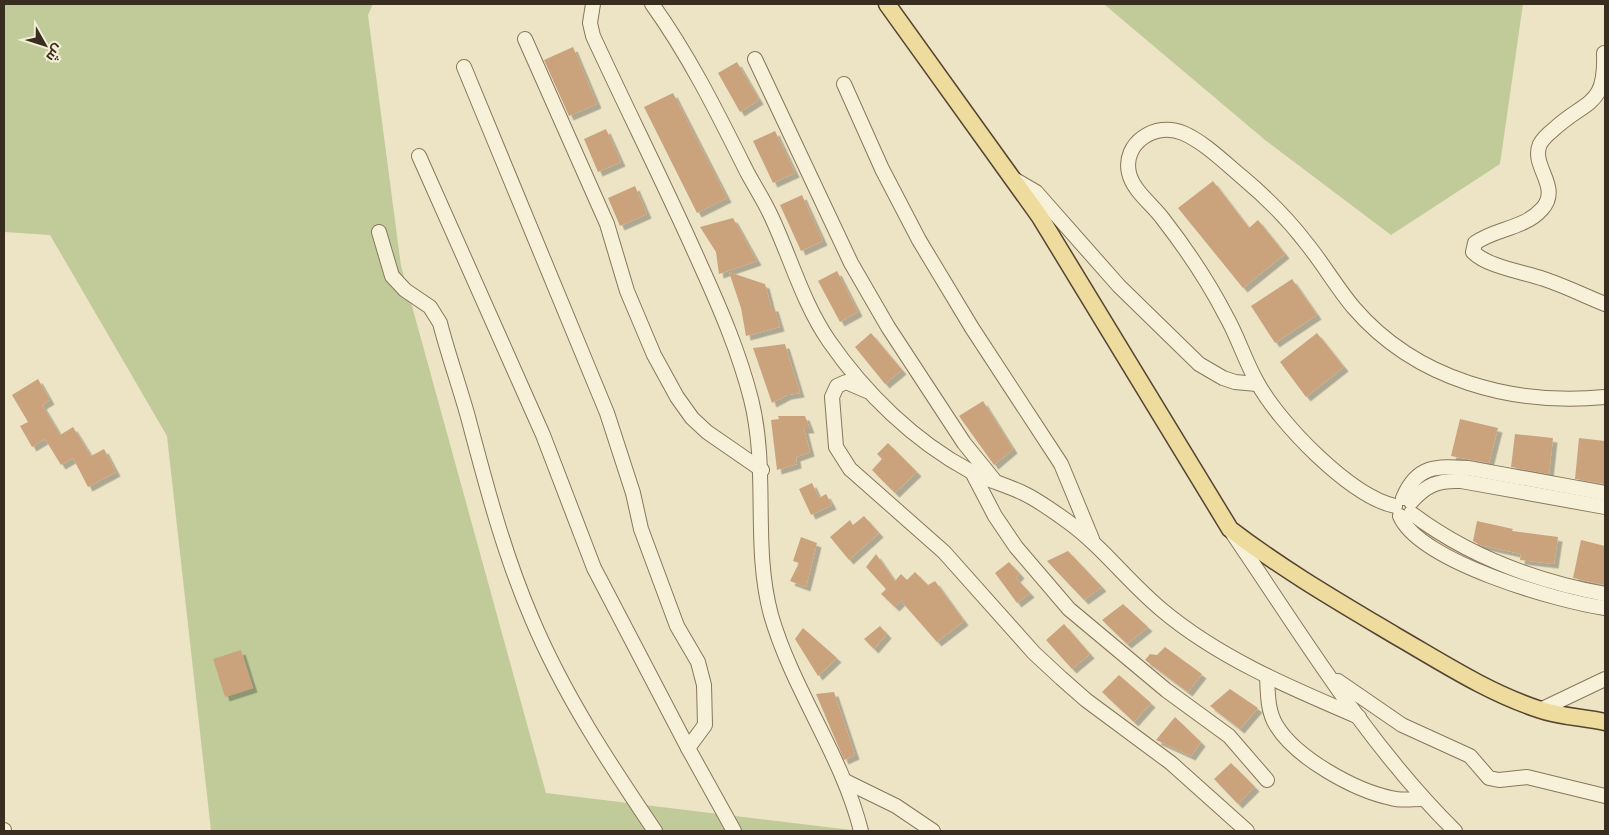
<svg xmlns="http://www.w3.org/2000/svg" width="1609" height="835" font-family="Bitter,Cairo,serif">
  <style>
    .green { fill: #c1cb9a }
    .building { fill: #caa37d; filter: url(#shadow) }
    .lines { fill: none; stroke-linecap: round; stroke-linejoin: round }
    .minor-casing { stroke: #87765c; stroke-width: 16 }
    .major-casing { stroke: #554430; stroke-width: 19 }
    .minor { stroke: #f8f1d9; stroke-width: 14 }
    .major { stroke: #eedc9f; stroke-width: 16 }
  </style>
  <defs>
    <filter id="shadow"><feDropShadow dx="4.5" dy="4.5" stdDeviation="0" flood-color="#0004"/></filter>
  </defs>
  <rect width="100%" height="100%" fill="#ede4c6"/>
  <g class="green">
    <path d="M4,4H373L368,15L401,266L546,793L860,831H211L167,436L50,235L4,232Z"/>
    <path d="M1096,4H1523L1500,164L1391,235L1265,140L1105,5Z"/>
  </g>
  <g class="building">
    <path d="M573,47L597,104L569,116L544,60Z"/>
    <path d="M737,62L759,100L740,112L718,73Z"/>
    <path d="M673,93L727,198L697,213L644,107Z"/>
    <path d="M606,129L621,162L598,172L584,139Z"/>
    <path d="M775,131L795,173L773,183L753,141Z"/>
    <path d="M1213,181L1249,228L1258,220L1285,254L1243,288L1178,208Z"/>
    <path d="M635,186L647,214L620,226L608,198Z"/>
    <path d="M802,195L823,241L801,251L780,205Z"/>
    <path d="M733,218L757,261L719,274L716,252L700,227Z"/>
    <path d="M837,271L858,312L840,322L818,281Z"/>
    <path d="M729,272L765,284L771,307H774L780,327L746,336L741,308Z"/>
    <path d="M1292,279L1317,315L1275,343L1251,306Z"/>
    <path d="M871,333L902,370L885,384L855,347Z"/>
    <path d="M1317,333L1344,367L1306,397L1280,362Z"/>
    <path d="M785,344L800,393L787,395L772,403L753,348Z"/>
    <path d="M38,379L50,400L42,405L60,435L73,427L91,456L104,449L116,472L88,487L73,458L61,465L45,439L32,447L20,426L28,422L12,395Z"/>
    <path d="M983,401L1013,449L994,465L959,416Z"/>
    <path d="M778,416H805L810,429H804L810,452L796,457L797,464L777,470L771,420L779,419Z"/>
    <path d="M1460,419L1498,428L1489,463L1451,456Z"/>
    <path d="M1515,434L1553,438L1549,474L1511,467Z"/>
    <path d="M1579,438L1605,441V484L1575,479Z"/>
    <path d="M888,443L917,472L895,493L872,470L882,459L877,454Z"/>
    <path d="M812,483L819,498L826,494L832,505L811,515L799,489Z"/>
    <path d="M864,516L879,533L849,560L830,537L850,520L853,525Z"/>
    <path d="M1477,521L1513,529L1512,531L1558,537L1554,564L1520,560L1521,554L1480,545L1473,541Z"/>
    <path d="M801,537L817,543L806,587L790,581L799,563L793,561Z"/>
    <path d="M1581,540L1605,546V585L1573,578Z"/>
    <path d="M1068,551L1102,587L1084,600L1047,561Z"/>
    <path d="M876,554L895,581L901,574L907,580L915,572L928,585L935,581L964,621L937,642L901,601L895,607L881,594L886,589L866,567Z"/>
    <path d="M1009,562L1020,574L1016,578L1030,593L1017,603L995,573Z"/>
    <path d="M1123,604L1148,627L1127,644L1102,620Z"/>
    <path d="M1064,624L1090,654L1072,669L1046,640Z"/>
    <path d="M880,626L887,634L874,649L864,639Z"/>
    <path d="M803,628L837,658L818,676L795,639Z"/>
    <path d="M1165,647L1202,674L1188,692L1145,660L1150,654L1157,655Z"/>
    <path d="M241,650L253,688L225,697L213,659Z"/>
    <path d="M1119,675L1151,703L1134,722L1102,692Z"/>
    <path d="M1230,689L1258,708L1240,729L1210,706Z"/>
    <path d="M834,692L855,755L844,760L816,694Z"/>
    <path d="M1175,717L1201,742L1191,756L1156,740Z"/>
    <path d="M1231,763L1255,787L1238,804L1214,779Z"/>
  </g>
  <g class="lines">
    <defs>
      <g id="minor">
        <path d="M593,4L590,23L593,36C628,112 666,187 700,264C720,308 739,352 751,399C769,470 752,545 771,615C793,691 842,755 861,831"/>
        <path d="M652,4C690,57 718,114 747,172C755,187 765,202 772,218C791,259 803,303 829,341C865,393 914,441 970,471C987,480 1006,485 1023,493C1038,500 1053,511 1067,521C1103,547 1128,582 1162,610C1219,658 1291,688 1359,717"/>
        <path d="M525,39L607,224L627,291L654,355L677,397L692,418L707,432L762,470"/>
        <path d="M1604,53C1606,108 1586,99 1553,130C1548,134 1543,139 1540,144C1530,166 1562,187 1542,209C1524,229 1496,228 1475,243L1473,252C1488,267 1524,272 1544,279C1565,286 1585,296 1605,304"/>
        <path d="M755,59L851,263L888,327L964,443L994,480"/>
        <path d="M464,67L607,413L633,493L641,529L677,626L698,662L704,685L705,725L688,748L734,831"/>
        <path d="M844,84L882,169L919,240L972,328L1061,464L1092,539"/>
        <path d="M419,156L543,435L594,568L688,748"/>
        <path d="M1012,178L1036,192L1119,286L1199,364L1223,378L1235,382L1257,384"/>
        <path d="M379,232L392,276L405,290L430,307L440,323C448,354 459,385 468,417C486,485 504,554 532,619C564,695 609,763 655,831"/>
        <path d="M867,391L846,382L837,386L832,397L836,447L850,469L944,552L1034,653L1061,678L1086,700L1171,763L1247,831"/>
        <path d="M972,472L995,516L1016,547L1069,609L1166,690L1229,736L1267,780"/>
        <path d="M1403,498C1417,465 1436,466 1468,468L1605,493"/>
        <path d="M1411,502C1426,485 1438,480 1461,481L1605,507"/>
        <path d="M1395,506C1350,496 1279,423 1257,382C1245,361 1238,337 1226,316C1208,281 1187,250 1163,219C1153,205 1133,191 1129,173C1122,143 1156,121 1183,133C1204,142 1224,162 1242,177C1266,197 1288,219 1307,244C1324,265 1337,288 1354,308C1416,380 1513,406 1605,397"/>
        <path d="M1411,513C1468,556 1535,581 1605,594"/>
        <path d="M1400,516C1420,562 1557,601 1605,608"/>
        <path d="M1233,534C1302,635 1367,744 1455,831"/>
        <path d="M1267,676C1268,692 1267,710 1276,725C1296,758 1354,790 1391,798C1401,801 1412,799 1422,799"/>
        <path d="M1338,681L1402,725L1470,756L1489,778L1499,780L1527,777L1605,796"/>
        <path d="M1540,710L1605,679"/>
        <path d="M845,781L896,806L933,831"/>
        <path d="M4,830V831"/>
      </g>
      <path id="major" d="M887,4L1040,217L1230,529C1282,569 1339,602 1396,636C1443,663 1487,692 1538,709C1560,717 1583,717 1605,722"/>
    </defs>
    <use href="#minor" class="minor-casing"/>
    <use href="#major" class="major-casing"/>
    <use href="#minor" class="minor"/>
    <use href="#major" class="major"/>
  </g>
  <rect width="1609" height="835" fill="none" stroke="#382d1f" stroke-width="10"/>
  <g transform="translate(45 45) rotate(129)" stroke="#f4eed5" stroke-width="4" paint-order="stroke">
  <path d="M0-4L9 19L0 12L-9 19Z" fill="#382d1f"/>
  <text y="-8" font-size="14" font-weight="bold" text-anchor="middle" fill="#382d1f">ش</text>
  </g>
</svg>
